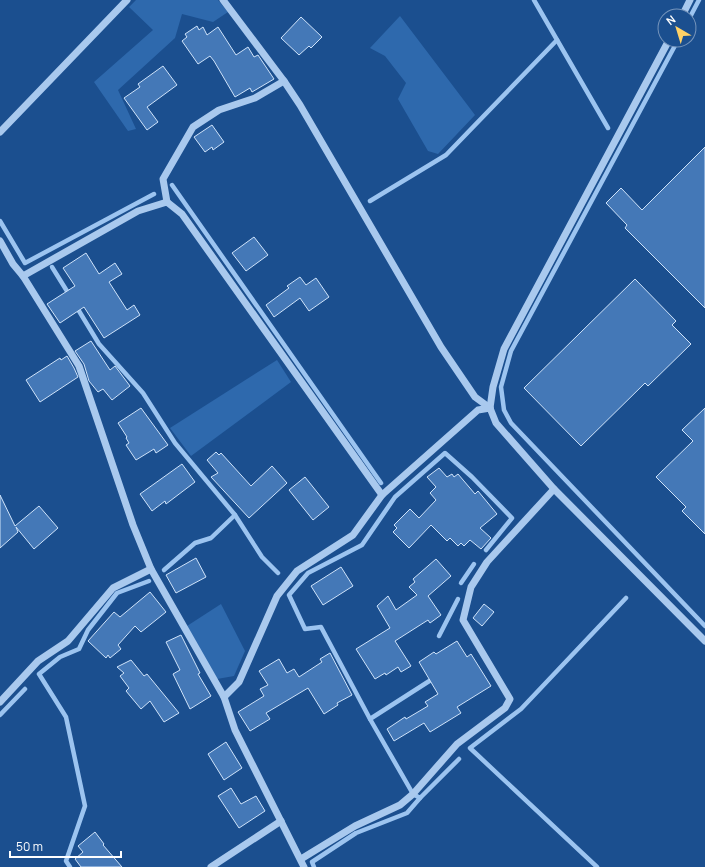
<svg xmlns="http://www.w3.org/2000/svg" width="705" height="867" font-family="Manrope,sans-serif">
  <style>
    .green { fill: #2e69ad }
    .lines { fill: none; stroke-linecap: round; stroke-linejoin: round }
    .stream { stroke: #9cc4f0; stroke-width: 4.5 }
    .building { fill: #4478b7; stroke: #cfe3fa }
    .minor { stroke: #a9c9ee; stroke-width: 7 }
  </style>
  <rect width="100%" height="100%" fill="#1b4f8f"/>
  <g class="green">
    <path d="M136,0H218L228,12L213,22L182,14L175,38L118,90L136,129L128,131L94,82L153,30L129,7Z"/>
    <path d="M400,16L475,115L438,154L428,151L398,99L406,83L385,56L370,48Z"/>
    <path d="M277,360L291,382L191,456L170,428Z"/>
    <path d="M221,604L245,651L234,676L217,679L187,626Z"/>
  </g>
  <g class="lines">
    <g class="stream">
      <path d="M534,0L608,128"/>
      <path d="M689,19L699,0"/>
      <path d="M678,40L511,351L501,387L504,410L511,423L705,626"/>
      <path d="M172,185L381,483"/>
      <path d="M370,201L446,155L557,40"/>
      <path d="M0,221L25,263L154,194"/>
      <path d="M52,267L70,296"/>
      <path d="M76,306L99,344L143,393L175,443L235,515L262,557L278,573"/>
      <path d="M164,570L195,543L211,538L235,515"/>
      <path d="M461,583L474,564"/>
      <path d="M439,636L458,599"/>
      <path d="M0,715L25,689"/>
      <path d="M370,719L434,678"/>
      <path d="M459,759L420,798L413,794L370,719L321,627L305,629L289,595L308,573L362,545L395,497L445,453L472,477L512,518L486,550"/>
      <path d="M70,867L66,861L85,806L66,717L39,674L60,657L79,649L88,630L117,593L149,581"/>
      <path d="M314,867L312,862L356,833L407,813L420,798"/>
      <path d="M597,867L470,748L521,709L626,598"/>
    </g>
  </g>
  <g class="building">
    <path d="M301,17L322,37L311,48L309,46L299,55L281,38Z"/>
    <path d="M197,26L199,30L203,27L207,35L218,27L236,55L248,47L254,57L258,55L274,79L252,92L250,88L235,97L214,61L210,56L198,64L182,41L187,37L185,34Z"/>
    <path d="M163,66L177,85L147,107L158,122L147,130L124,98L140,87L138,84Z"/>
    <path d="M212,125L224,142L213,150L212,147L205,152L194,137Z"/>
    <path d="M705,147V308L625,228L627,225L606,203L621,188L642,210Z"/>
    <path d="M254,237L268,255L246,271L232,253Z"/>
    <path d="M86,253L99,274L115,263L122,274L109,282L127,310L134,305L140,315L104,338L84,307L60,323L47,304L75,286L63,268Z"/>
    <path d="M300,277L306,285L316,278L329,297L309,311L300,298L274,317L266,305L289,288L287,286Z"/>
    <path d="M635,279L676,321L672,325L691,344L648,386L645,383L581,446L524,388Z"/>
    <path d="M91,341L110,370L115,366L130,386L112,400L103,389L98,392L89,381L84,364L75,351Z"/>
    <path d="M67,356L74,368L78,377L40,402L26,380L60,358L61,360Z"/>
    <path d="M141,408L168,445L156,453L154,449L136,460L126,445L129,443L126,438L127,437L118,423Z"/>
    <path d="M705,408V534L682,511L686,507L656,477L693,441L682,430Z"/>
    <path d="M216,452L219,455L221,453L251,486L272,466L287,483L249,518L211,477L218,473L207,460Z"/>
    <path d="M182,464L195,482L166,504L165,501L152,511L140,494Z"/>
    <path d="M439,468L447,477L452,474L454,477L458,474L475,494L478,491L497,514L480,528L491,538L481,549L470,540L464,546L461,543L458,546L450,538L447,541L431,525L409,548L393,532L397,528L394,525L410,509L419,518L436,500L430,493L436,487L427,477Z"/>
    <path d="M305,477L329,507L313,520L289,490Z"/>
    <path d="M0,495L15,526L39,506L58,528L34,549L16,527L18,532L0,548Z"/>
    <path d="M196,558L206,577L176,593L166,575Z"/>
    <path d="M436,559L451,576L428,596L441,615L430,623L428,620L395,641L411,666L401,672L398,667L386,675L385,673L375,679L356,649L390,628L377,606L388,596L396,610L417,595L409,587L415,582L413,579Z"/>
    <path d="M341,567L353,586L323,605L311,586Z"/>
    <path d="M150,592L166,612L141,632L135,626L118,645L121,649L110,658L108,655L106,658L88,641L114,612L120,617Z"/>
    <path d="M484,604L494,612L482,626L473,618Z"/>
    <path d="M181,635L200,673L198,674L211,696L190,709L173,674L180,670L166,642Z"/>
    <path d="M457,641L467,657L471,654L491,686L457,707L461,713L430,732L424,723L394,741L387,729L405,717L406,719L428,706L425,702L438,694L419,662L434,652L436,654Z"/>
    <path d="M330,653L352,695L337,703L338,705L324,714L308,688L266,713L270,719L250,731L238,712L264,696L260,689L268,685L259,671L279,659L287,673L294,669L299,677L322,662L320,659Z"/>
    <path d="M131,660L144,676L147,674L179,713L164,722L150,701L141,709L126,691L129,688L120,676L124,673L117,667Z"/>
    <path d="M226,742L242,768L224,780L208,754Z"/>
    <path d="M231,788L241,804L256,796L265,811L239,828L218,796Z"/>
    <path d="M95,832L104,844L103,845L122,867H81L75,859L83,852L78,846Z"/>
  </g>
  <g class="lines">
    <g class="minor">
      <path d="M223,0L284,81L300,105L441,347L475,397L490,408"/>
      <path d="M682,16L690,0"/>
      <path d="M669,40L504,349L493,387L490,408L496,423L554,489L705,641"/>
      <path d="M0,132L127,0"/>
      <path d="M167,202L163,179L193,127L219,110L255,98L284,81"/>
      <path d="M0,241L13,264L23,276L79,366L133,525L151,569L224,697"/>
      <path d="M23,276L138,211L167,202L182,214L382,495"/>
      <path d="M0,702L38,661L68,641L113,588L151,569"/>
      <path d="M301,859L355,826L400,805L413,794L457,744L505,708L510,699L463,620L471,587L487,562L554,489"/>
      <path d="M211,867L281,821"/>
      <path d="M304,867L235,730L224,697L239,682L277,596L297,571L353,535L382,495L478,410L490,408"/>
    </g>
  </g>
  <g transform="translate(677 28) rotate(322)"><circle r="19" fill="#1b4f8f" stroke="#7695bc"/>
  <path d="M0-3L7 15L0 10L-7 15Z" fill="#ffd166"/>
  <text y="-6" font-size="11" font-weight="bold" text-anchor="middle" fill="#ffffff">N</text>
  </g>
  <path d="M10 851v6h111v-6" fill="none" stroke="#ffffff" stroke-width="2"/>
  <text x="16" y="851" font-size="12" fill="#ffffff" stroke="#1b4f8f" stroke-width="3" paint-order="stroke">50 m</text>
</svg>
